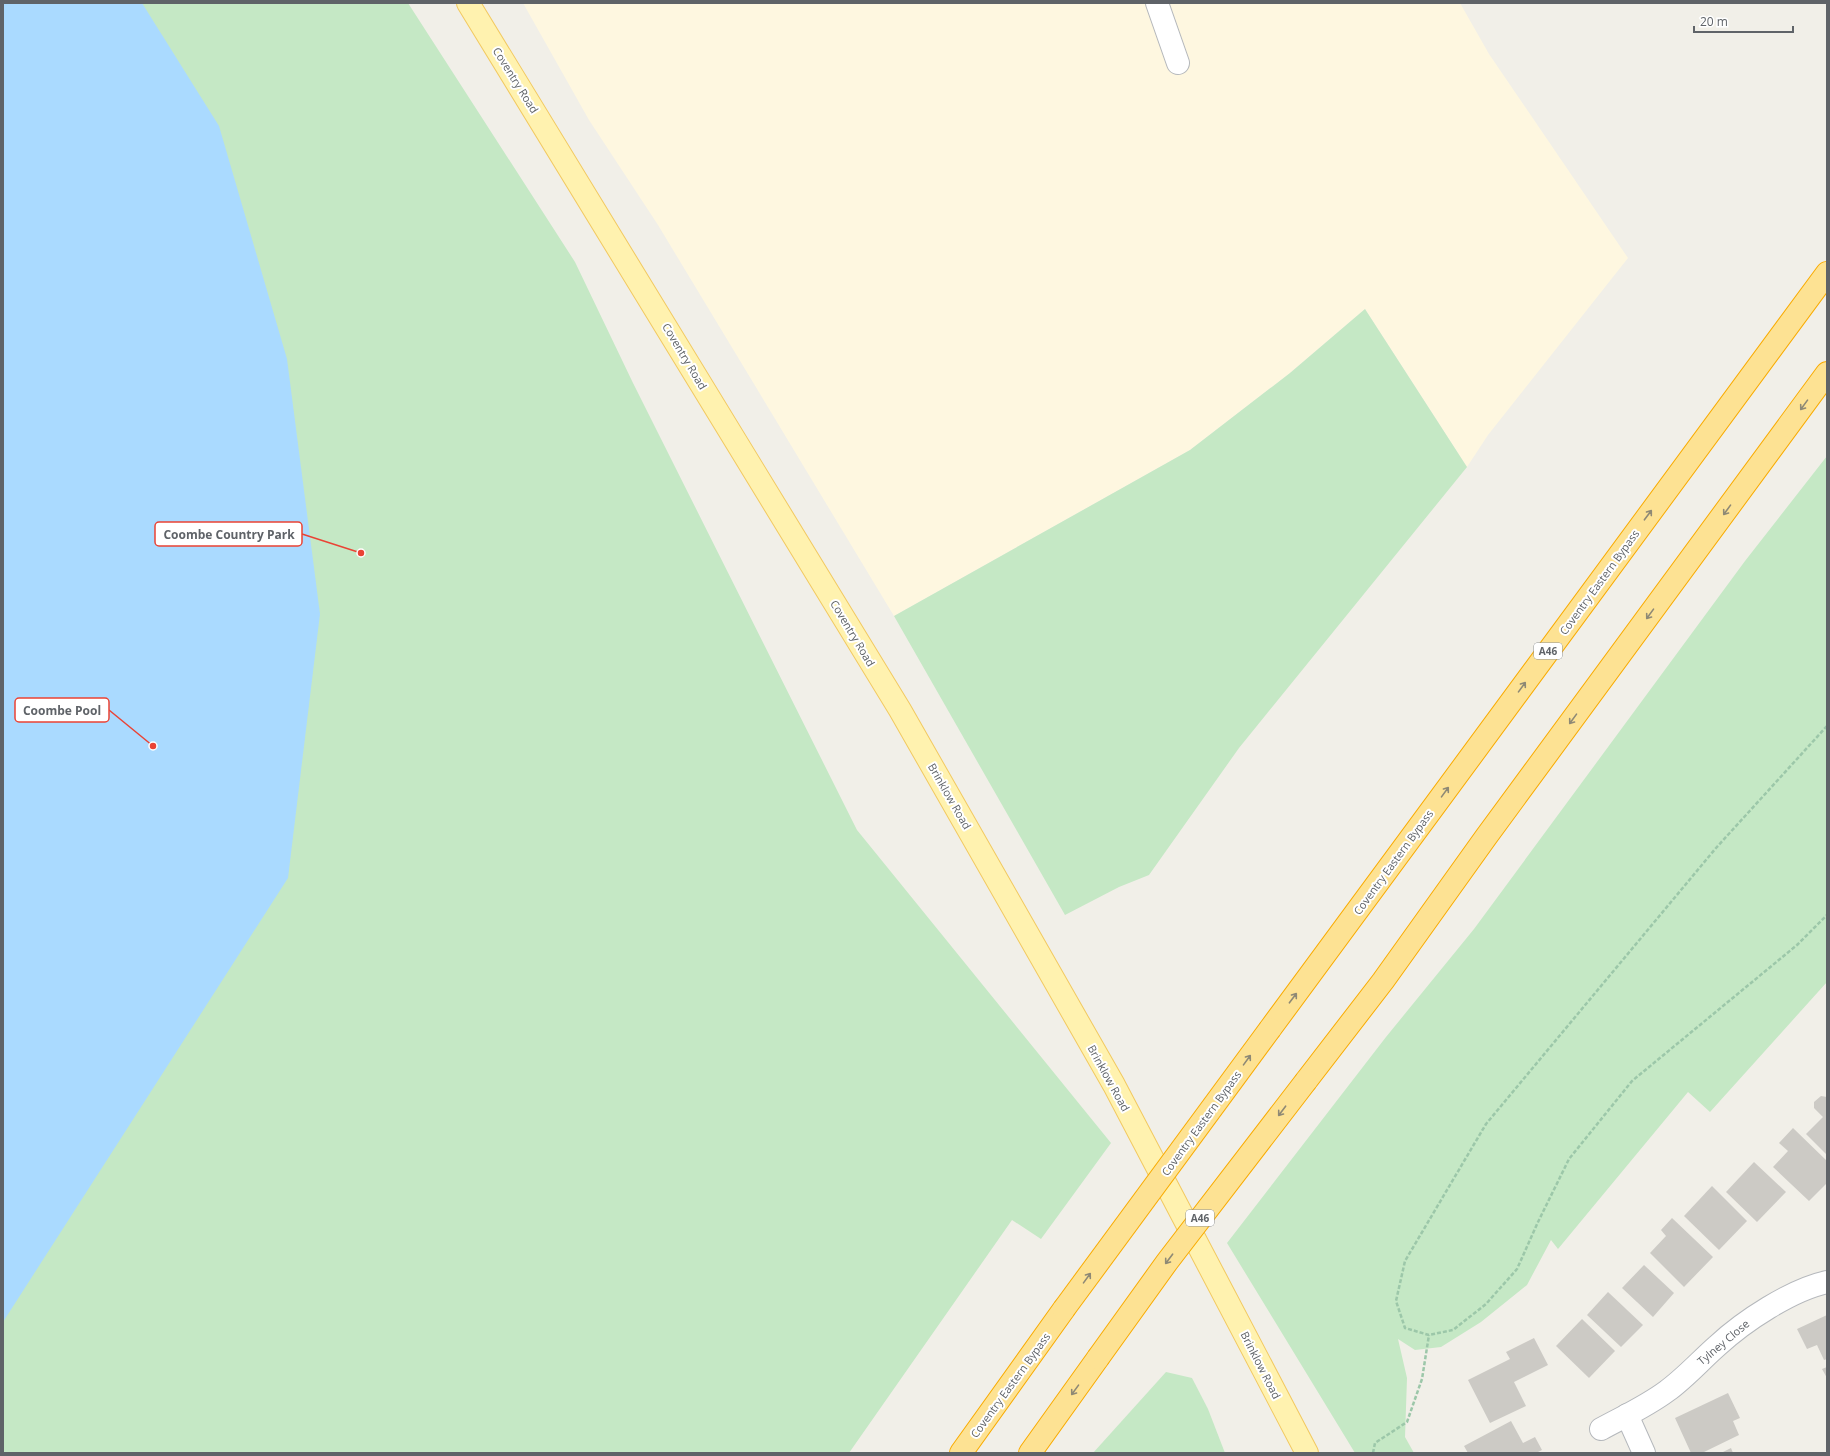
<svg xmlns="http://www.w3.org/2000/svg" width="1830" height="1456" font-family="'Open Sans',sans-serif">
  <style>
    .commercial { fill: #fef7e0 }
    .green { fill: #c5e8c5 }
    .water { fill: #aadaff }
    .building { fill: #cccac5 }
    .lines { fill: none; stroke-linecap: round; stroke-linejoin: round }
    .minor-casing { stroke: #b5b8bc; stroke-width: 24 }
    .major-casing { stroke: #f2c960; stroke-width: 24 }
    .highway-casing { stroke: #f9ab00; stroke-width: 24 }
    .path { stroke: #9cc7a9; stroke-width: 2.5; stroke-dasharray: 4 2; stroke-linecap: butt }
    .minor { stroke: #fff; stroke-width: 22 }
    .major { stroke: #fff2af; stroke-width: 22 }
    .highway { stroke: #fde293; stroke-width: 22 }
    .highway-bridge-casing { stroke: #f9ab00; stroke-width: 24; stroke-linecap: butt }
    .highway-bridge { stroke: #fde293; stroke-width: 22 }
    .oneway { stroke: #8e8975 }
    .labels { text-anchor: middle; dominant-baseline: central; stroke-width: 4; stroke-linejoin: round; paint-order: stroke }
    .shield { fill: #fff; stroke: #8f9295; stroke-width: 1 }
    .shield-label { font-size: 10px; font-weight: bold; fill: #5f6368 }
    .street-label { font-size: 11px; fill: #5f6368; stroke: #fff }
    .leader { fill: none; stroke: #ea4335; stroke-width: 1.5 }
    .callout-dot { fill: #ea4335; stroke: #fff; stroke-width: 1.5 }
    .callout { fill: #fff; stroke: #ea4335; stroke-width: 1.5 }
    .callout-label { font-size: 12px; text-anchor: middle; font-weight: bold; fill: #5f6368 }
  </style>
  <rect width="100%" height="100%" fill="#f1efe8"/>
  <path class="commercial" d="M523,3H1460L1489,54L1628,258L1488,435L1467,467L1365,309L1290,373L1190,450L894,616L658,225L589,120Z"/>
  <g class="green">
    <path d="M3,3H408L575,262L633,383L857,830L1111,1143L1041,1239L1012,1220L849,1453H3Z"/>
    <path d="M1365,309L1467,467L1239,748L1149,875L1119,887L1065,915L894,616L1190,450L1290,373Z"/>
    <path d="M1827,456V982L1710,1112L1688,1092L1558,1249L1551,1240L1527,1285L1481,1322L1441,1347L1415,1350L1398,1339L1407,1378L1405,1437L1414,1453H1355L1227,1243L1386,1037L1474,929L1745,561Z"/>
    <path d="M1166,1372L1192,1378L1208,1409L1225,1453H1093Z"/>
  </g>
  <path class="water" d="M3,3H142L219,126L287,359L320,614L288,878L3,1322Z"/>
  <g class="building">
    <path d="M1821,1096L1827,1097V1155L1806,1134L1823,1117L1814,1108V1102Z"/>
    <path d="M1793,1128L1827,1161V1183L1809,1201L1773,1167L1788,1151L1779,1143Z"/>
    <path d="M1754,1162L1786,1192L1757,1222L1726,1192Z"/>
    <path d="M1712,1186L1747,1221L1719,1250L1684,1216Z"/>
    <path d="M1672,1218L1713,1257L1684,1287L1650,1253L1666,1236L1661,1230Z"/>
    <path d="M1644,1265L1674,1293L1653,1317L1622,1288Z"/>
    <path d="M1608,1292L1643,1325L1621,1347L1587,1315Z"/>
    <path d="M1827,1315V1359L1824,1360L1817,1345L1807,1349L1797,1329Z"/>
    <path d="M1582,1319L1615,1351L1589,1378L1556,1346Z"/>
    <path d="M1534,1338L1548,1365L1514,1382L1526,1406L1490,1423L1468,1380L1510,1359L1506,1352Z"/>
    <path d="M1827,1367V1378L1822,1369Z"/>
    <path d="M1728,1393L1740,1418L1733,1421L1739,1435L1702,1453H1691L1675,1418Z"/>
    <path d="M1511,1421L1523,1443L1535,1437L1542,1450L1536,1453H1468L1464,1446Z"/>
    <path d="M1731,1448L1733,1453H1721Z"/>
  </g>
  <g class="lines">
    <defs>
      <g id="minor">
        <path d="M1157,3L1178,63"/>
        <path d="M1627,1415L1644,1453"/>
        <path d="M1601,1429C1623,1417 1647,1406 1667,1391C1685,1378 1701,1360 1717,1346C1744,1321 1791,1290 1827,1282"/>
      </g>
      <path id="major" d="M468,3L900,710L1114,1085L1307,1453"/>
      <g id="highway">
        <path d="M1270,1029L1827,273"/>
        <path d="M1306,1081L1383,981L1486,837L1827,373"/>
        <path d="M961,1453L1064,1309"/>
        <path d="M1030,1453L1098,1358"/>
      </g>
    </defs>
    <use href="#minor" class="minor-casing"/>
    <use href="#major" class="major-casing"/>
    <use href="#highway" class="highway-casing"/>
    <g class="path">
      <path d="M1827,726L1716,848L1486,1124L1405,1261L1396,1301L1405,1328L1429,1335L1453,1330L1486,1304L1517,1269L1538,1222L1569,1159L1632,1081L1797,945L1827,915"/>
      <path d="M1373,1453L1375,1443L1407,1422L1422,1379L1429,1335"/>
    </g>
    <use href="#minor" class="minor"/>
    <use href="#major" class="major"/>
    <use href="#highway" class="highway"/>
    <defs>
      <g id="highway-bridge">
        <path d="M1064,1309L1270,1029"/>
        <path d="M1098,1358L1167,1262L1306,1081"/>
      </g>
    </defs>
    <use href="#highway-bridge" class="highway-bridge-casing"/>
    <use href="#highway-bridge" class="highway-bridge"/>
  </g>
  <defs><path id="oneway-shaft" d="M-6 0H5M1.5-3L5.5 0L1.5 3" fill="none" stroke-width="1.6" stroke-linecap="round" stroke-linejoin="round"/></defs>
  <g class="oneway">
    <use href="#oneway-shaft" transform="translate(1804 405) rotate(126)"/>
    <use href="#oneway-shaft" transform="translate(1727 510) rotate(126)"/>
    <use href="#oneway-shaft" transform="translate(1648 515) rotate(-53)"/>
    <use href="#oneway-shaft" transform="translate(1650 614) rotate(126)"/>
    <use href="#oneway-shaft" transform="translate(1522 687) rotate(-54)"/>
    <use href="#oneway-shaft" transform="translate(1573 719) rotate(126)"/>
    <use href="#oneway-shaft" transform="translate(1445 792) rotate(-54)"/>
    <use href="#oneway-shaft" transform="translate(1293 998) rotate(-53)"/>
    <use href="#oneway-shaft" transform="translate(1247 1060) rotate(-54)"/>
    <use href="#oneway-shaft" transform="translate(1282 1111) rotate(127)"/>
    <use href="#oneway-shaft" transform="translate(1169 1259) rotate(127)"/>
    <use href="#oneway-shaft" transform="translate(1087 1278) rotate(-54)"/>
    <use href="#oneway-shaft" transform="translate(1075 1390) rotate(126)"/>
  </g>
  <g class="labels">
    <g class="shield">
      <rect x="1534" y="643" width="28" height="16" rx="3"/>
      <rect x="1186" y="1210" width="28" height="16" rx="3"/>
    </g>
    <g class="shield-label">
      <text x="1548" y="651">A46</text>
      <text x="1200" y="1218">A46</text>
    </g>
    <g class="street-label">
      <text transform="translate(516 80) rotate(58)">Coventry Road</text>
      <text transform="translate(685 356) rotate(59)">Coventry Road</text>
      <text transform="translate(1599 582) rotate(-54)">Coventry Eastern Bypass</text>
      <text transform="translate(853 633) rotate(59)">Coventry Road</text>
      <text transform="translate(950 796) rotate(60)">Brinklow Road</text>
      <text transform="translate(1393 862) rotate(-54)">Coventry Eastern Bypass</text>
      <text transform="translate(1109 1078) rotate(61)">Brinklow Road</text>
      <text transform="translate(1201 1123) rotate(-54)">Coventry Eastern Bypass</text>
      <text transform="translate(1723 1342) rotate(-40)">Tylney Close</text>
      <text transform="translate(1261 1365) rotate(63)">Brinklow Road</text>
      <text transform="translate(1010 1385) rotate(-54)">Coventry Eastern Bypass</text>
    </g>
  </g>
  <path class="leader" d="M361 553L302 534M153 746L109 710"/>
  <g class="callout-dot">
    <circle cx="361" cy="553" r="4"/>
    <circle cx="153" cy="746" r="4"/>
  </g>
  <g class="callout">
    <rect x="155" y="522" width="147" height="24" rx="4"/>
    <rect x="15" y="698" width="94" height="24" rx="4"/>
  </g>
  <g class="callout-label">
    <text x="229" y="539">Coombe Country Park</text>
    <text x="62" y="715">Coombe Pool</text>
  </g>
  <rect width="1830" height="1456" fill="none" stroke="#5f6368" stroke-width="8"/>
  <path d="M1694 26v6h99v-6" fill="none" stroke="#5f6368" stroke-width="2"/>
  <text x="1700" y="26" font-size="12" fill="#5f6368" stroke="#ffffff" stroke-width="3" paint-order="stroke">20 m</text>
</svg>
